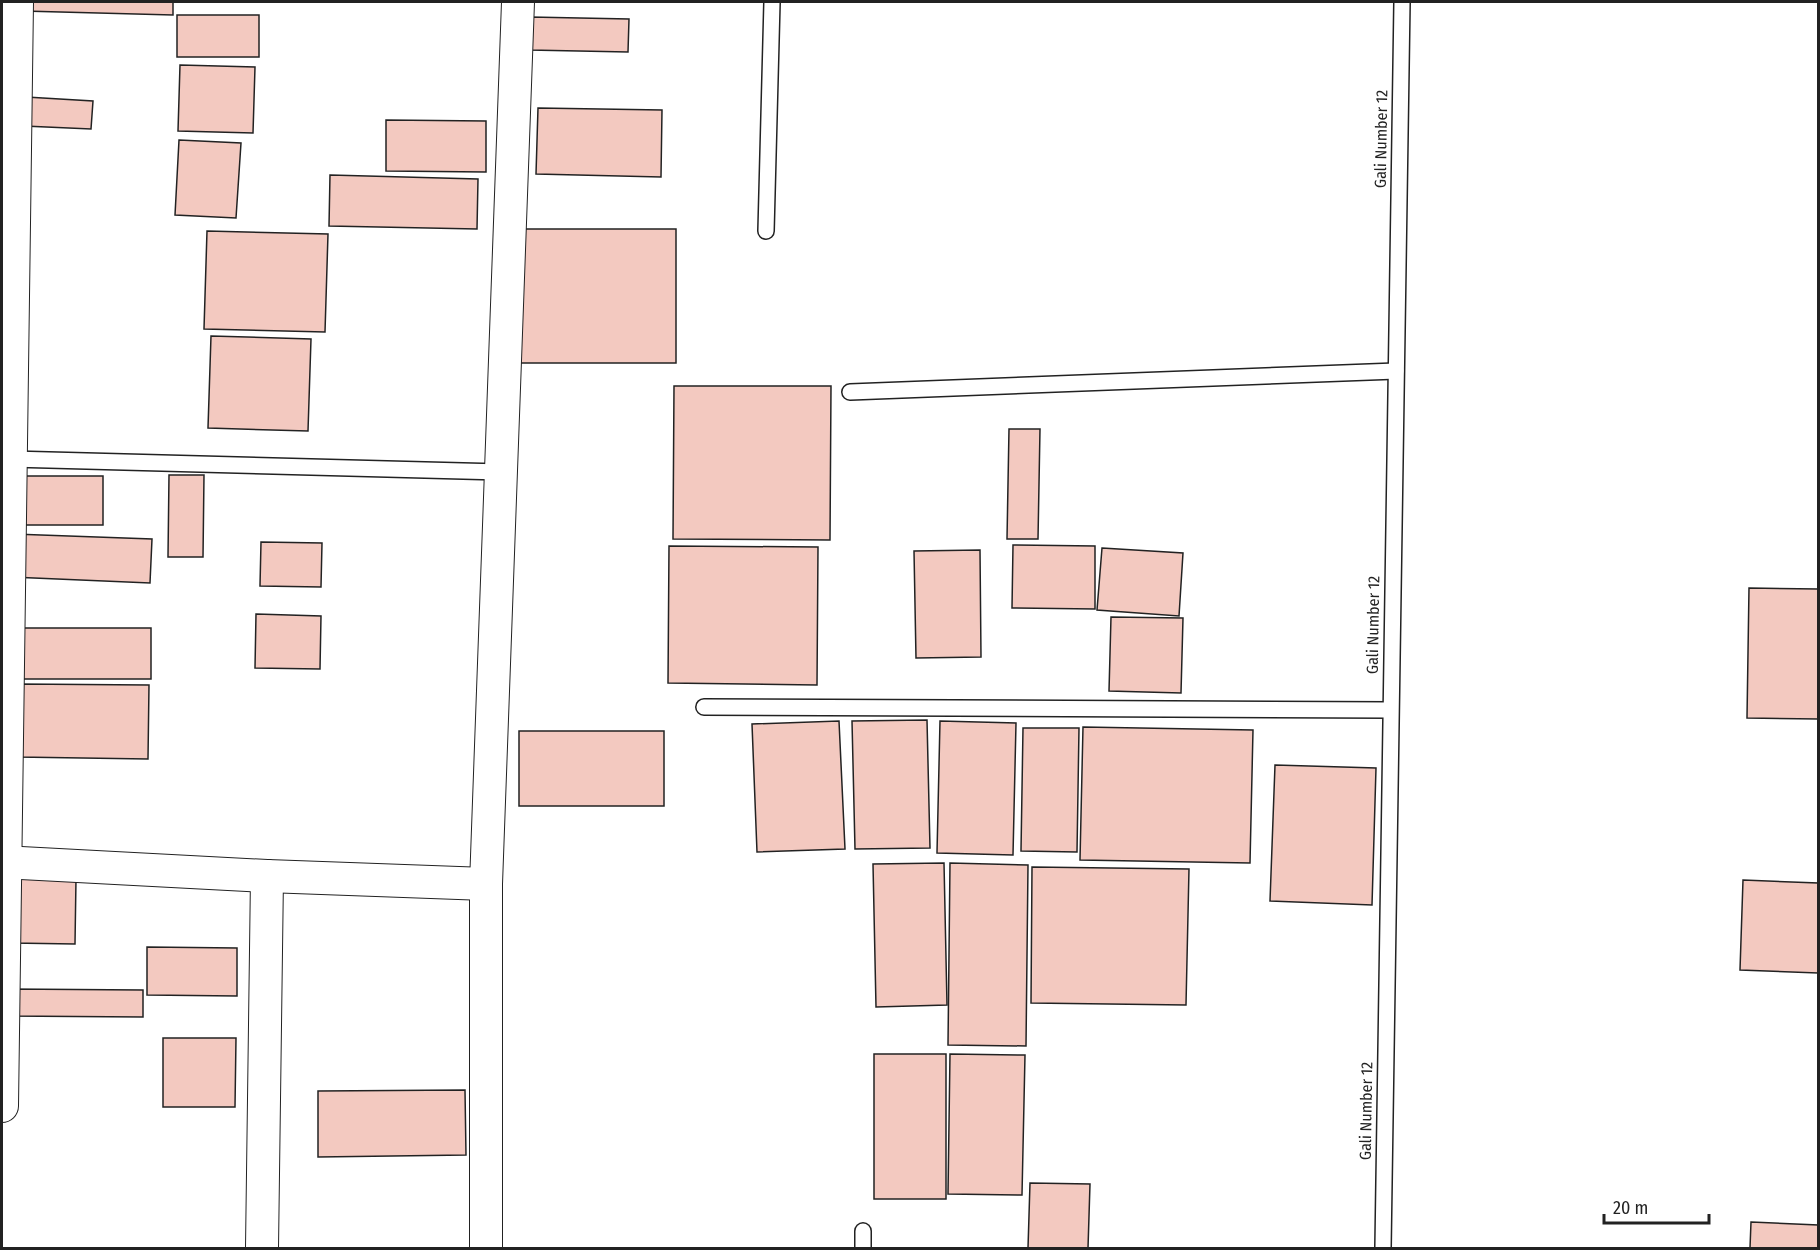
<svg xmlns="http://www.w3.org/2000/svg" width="1820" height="1250" font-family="'Fira Sans Condensed',sans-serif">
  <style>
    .building { fill: #f3c9c0; stroke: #222; stroke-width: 1.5 }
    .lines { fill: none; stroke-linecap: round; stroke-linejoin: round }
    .service-casing { stroke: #222; stroke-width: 18 }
    .minor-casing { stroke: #222; stroke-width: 34 }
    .service { stroke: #fff; stroke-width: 15 }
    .minor { stroke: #fff; stroke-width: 32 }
    .labels { text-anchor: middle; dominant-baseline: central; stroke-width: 4.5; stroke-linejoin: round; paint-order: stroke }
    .street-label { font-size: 16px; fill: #222; stroke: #fff }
  </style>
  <rect width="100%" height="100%" fill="#fff"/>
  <g class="building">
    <path d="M24,2H173V15L23,11Z"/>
    <rect x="177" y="15" width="82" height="42"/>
    <path d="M530,17L629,19L628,52L529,50Z"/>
    <path d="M180,65L255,67L253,133L178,131Z"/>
    <path d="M26,97L93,101L91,129L24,126Z"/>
    <path d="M538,108L662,110L661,177L536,174Z"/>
    <path d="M386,120L486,121V172L386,171Z"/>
    <path d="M179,140L241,143L236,218L175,215Z"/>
    <path d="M330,175L478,179L477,229L329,226Z"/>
    <rect x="514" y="229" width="162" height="134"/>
    <path d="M207,231L328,234L325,332L204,329Z"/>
    <path d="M211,336L311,339L308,431L208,428Z"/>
    <path d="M674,386H831L830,540L673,539Z"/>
    <path d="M1009,429H1040L1038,539H1007Z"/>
    <path d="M169,475H204L203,557H168Z"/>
    <rect x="25" y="476" width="78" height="49"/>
    <path d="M13,534L152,539L150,583L11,577Z"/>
    <path d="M261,542L322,543L321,587L260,586Z"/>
    <path d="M1013,545L1095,546V609L1012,608Z"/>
    <path d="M669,546L818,547L817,685L668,683Z"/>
    <path d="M1102,548L1183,553L1179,616L1097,610Z"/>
    <path d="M980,550L981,657L916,658L914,551Z"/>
    <path d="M1749,588L1818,589V719L1747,718Z"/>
    <path d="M256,614L321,616L320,669L255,668Z"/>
    <path d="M1111,617L1183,618L1181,693L1109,691Z"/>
    <rect x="17" y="628" width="134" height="51"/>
    <path d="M18,684L149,685L148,759L17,757Z"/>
    <path d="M927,720L930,848L855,849L852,721Z"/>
    <path d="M839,721L845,849L757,852L752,724Z"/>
    <path d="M940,721L1016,723L1013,855L937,853Z"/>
    <path d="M1083,727L1253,730L1250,863L1080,860Z"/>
    <path d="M1023,728H1079L1077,852L1021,851Z"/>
    <rect x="519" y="731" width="145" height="75"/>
    <path d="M1275,765L1376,768L1372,905L1270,901Z"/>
    <path d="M944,863L947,1005L876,1007L873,864Z"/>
    <path d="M950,863L1028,865L1026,1046L948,1045Z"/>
    <path d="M1032,867L1189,869L1186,1005L1031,1003Z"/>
    <path d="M12,878L76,879L75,944L11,943Z"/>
    <path d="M1743,880L1818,883V973L1740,970Z"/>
    <path d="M147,947L237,948V996L147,995Z"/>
    <path d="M7,989L143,990V1017L7,1016Z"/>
    <path d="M163,1038H236L235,1107H163Z"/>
    <rect x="874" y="1054" width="72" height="145"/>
    <path d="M950,1054L1025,1055L1022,1195L948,1194Z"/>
    <path d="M465,1090L466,1155L318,1157V1091Z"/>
    <path d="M1030,1183L1090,1184L1088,1248H1028Z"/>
    <path d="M1751,1222L1818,1225V1248H1750Z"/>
  </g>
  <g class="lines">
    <defs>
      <g id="service">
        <path d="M766,231L772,2"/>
        <path d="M850,392L1396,371"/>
        <path d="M11,459L501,472"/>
        <path d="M704,707L1390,710"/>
        <path d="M863,1248V1231"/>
        <path d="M1383,1248L1402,2"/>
      </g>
      <g id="minor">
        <path d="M2,862L267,876L486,884"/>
        <path d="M2,1106L17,2"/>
        <path d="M262,1248L267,876"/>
        <path d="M486,1248V884L518,2"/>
      </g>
    </defs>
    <use href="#service" class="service-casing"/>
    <use href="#minor" class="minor-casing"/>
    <use href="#service" class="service"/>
    <use href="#minor" class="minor"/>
  </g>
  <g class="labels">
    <g class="street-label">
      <text transform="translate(1381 139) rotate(-89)">Gali Number 12</text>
      <text transform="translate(1373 625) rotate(-89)">Gali Number 12</text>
      <text transform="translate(1366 1111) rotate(-89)">Gali Number 12</text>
    </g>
  </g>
  <rect width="1820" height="1250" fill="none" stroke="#222222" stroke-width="6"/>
  <path d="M1604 1214v9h105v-9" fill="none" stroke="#222222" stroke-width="3"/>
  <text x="1613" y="1214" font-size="18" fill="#222222" stroke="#ffffff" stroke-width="4.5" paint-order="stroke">20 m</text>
</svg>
